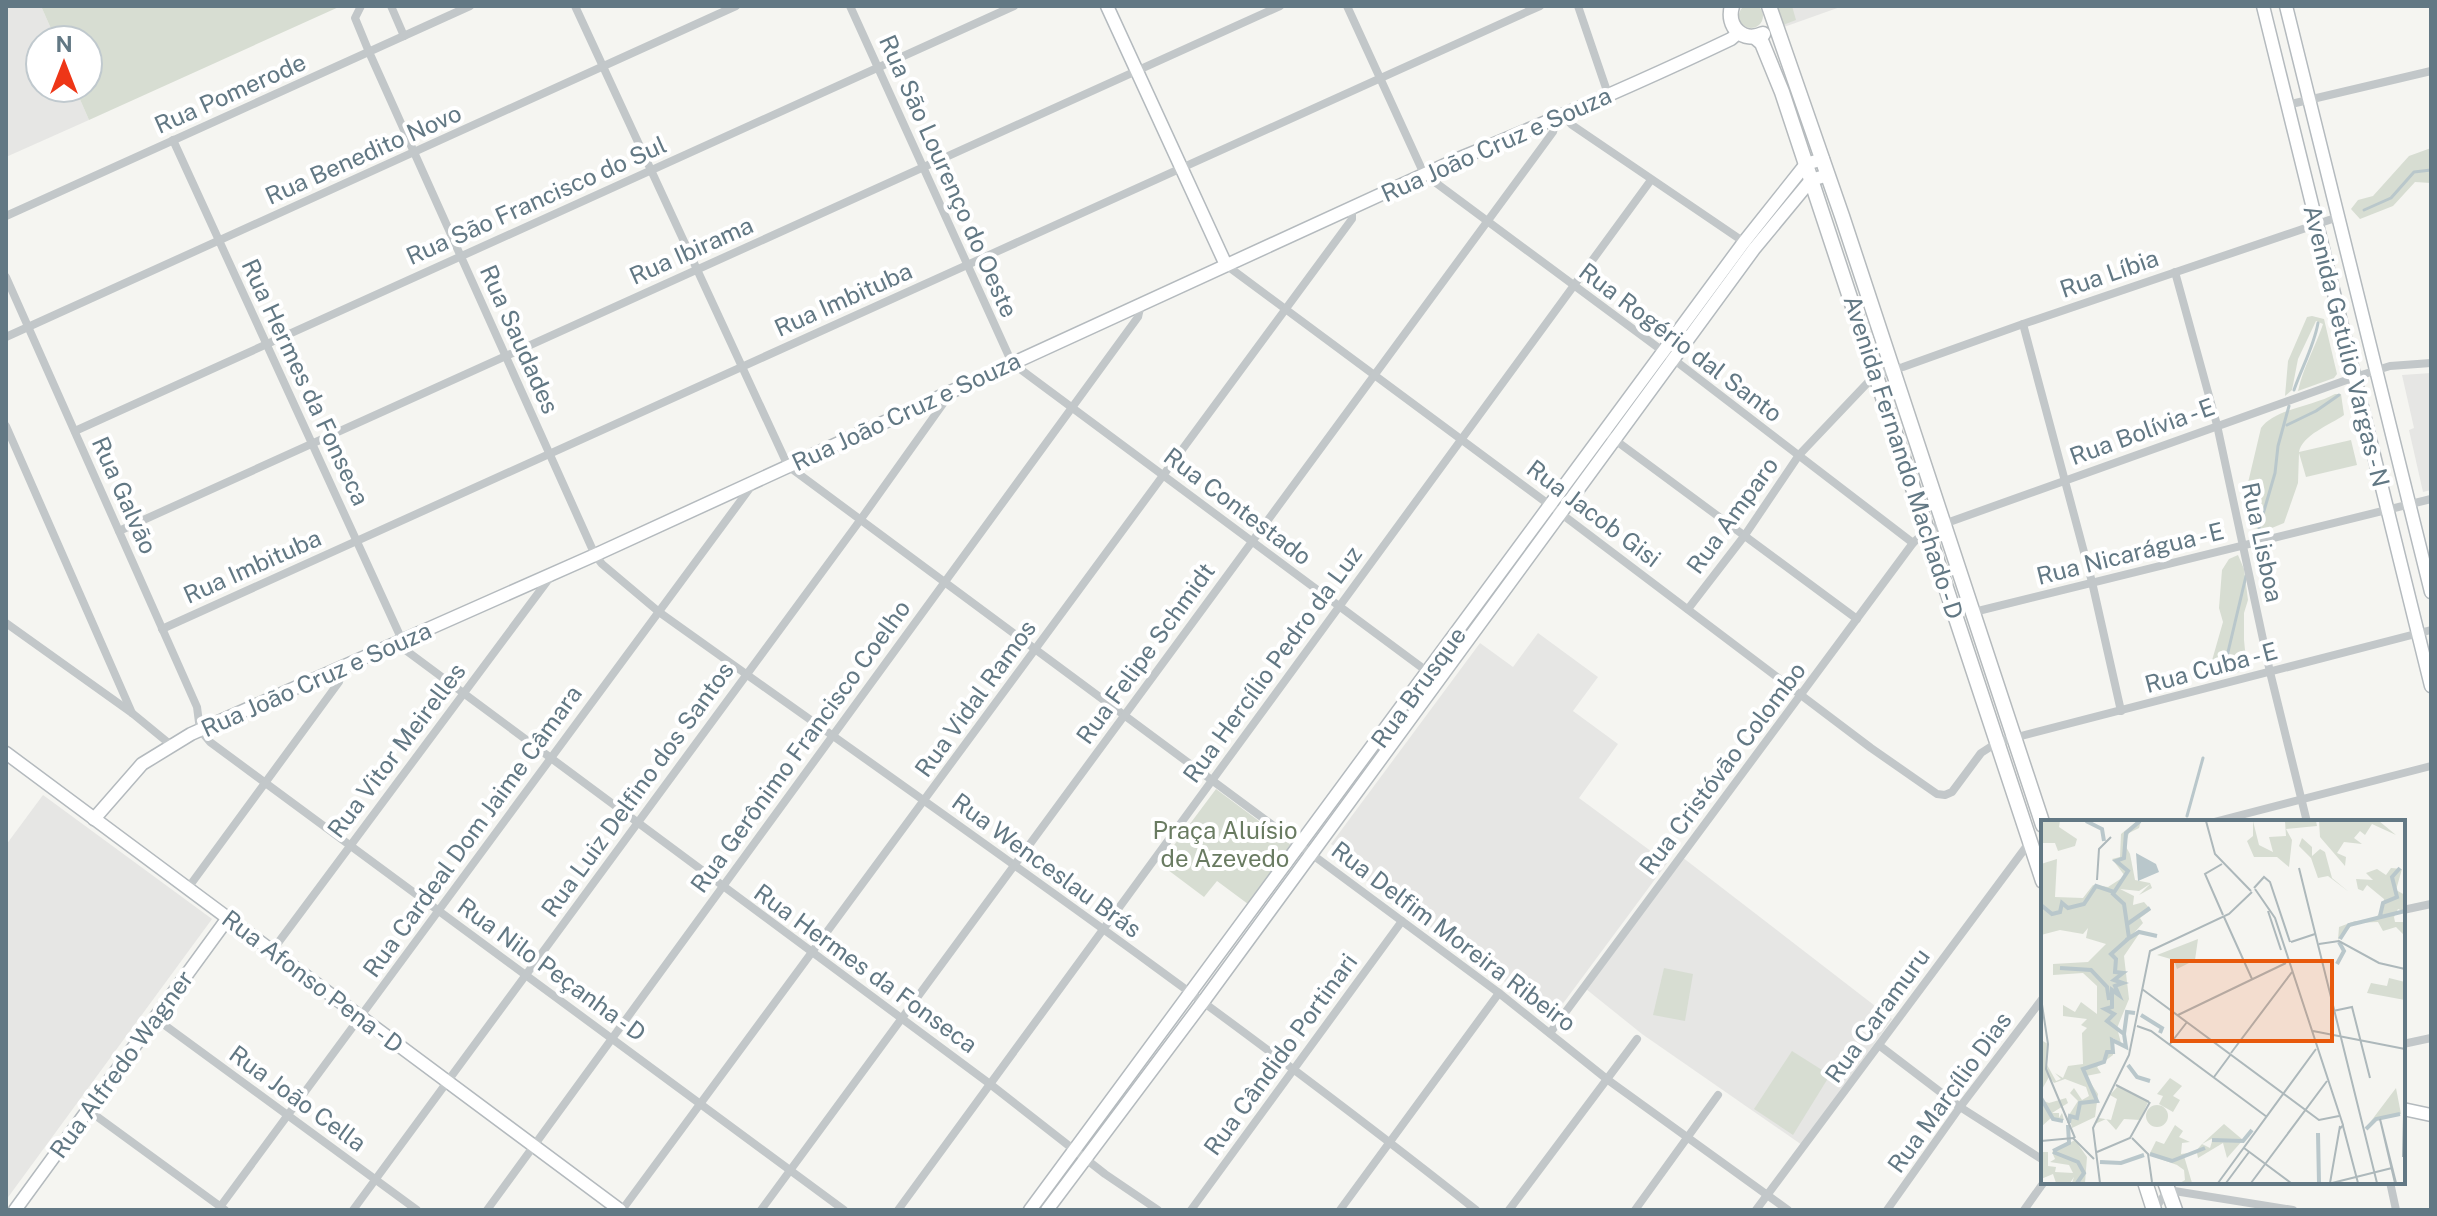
<svg xmlns="http://www.w3.org/2000/svg" width="2437" height="1216" font-family="'Public Sans',sans-serif">
  <style>
    .built { fill: #e6e6e4 }
    .green { fill: #d7ddd2 }
    .lines { fill: none; stroke-linecap: round; stroke-linejoin: round }
    .stream { stroke: #b9c7cb; stroke-width: 3 }
    .secondary-casing { stroke: #b4babe; stroke-width: 15 }
    .primary-casing { stroke: #b5babd; stroke-width: 17 }
    .street { stroke: #c2c7c9; stroke-width: 8 }
    .secondary { stroke: #fff; stroke-width: 12 }
    .primary { stroke: #fff; stroke-width: 14 }
    .labels { text-anchor: middle; dominant-baseline: central; stroke-width: 8; stroke-linejoin: round; paint-order: stroke }
    .street-label { font-size: 24px; fill: #627884; stroke: #fff }
    .park-label { font-size: 24px; fill: #697b61; stroke: #fff }
    .inset-river { fill: none; stroke: #b9c7cb; stroke-width: 4 }
    .inset-road { fill: none; stroke: #adb8bb; stroke-width: 2 }
    .view { fill: #e8590c; fill-opacity: 0.15; stroke: #e8590c; stroke-width: 4 }
    .inset-edge { fill: none; stroke: #627884; stroke-width: 4 }
  </style>
  <rect width="100%" height="100%" fill="#f5f5f1"/>
  <g class="built">
    <path d="M6,6H41L56,40H40V88H75L89,120L6,157Z"/>
    <path d="M1777,6H1843L1784,27Z"/>
    <path d="M2431,373V490L2423,492L2409,430L2414,428L2402,375Z"/>
    <path d="M1538,633L1598,677L1573,711L1618,744L1579,798L1667,863L1553,1017L1360,876L1364,868L1331,844L1480,643L1513,667Z"/>
    <path d="M43,795L212,919L6,1200V845Z"/>
    <path d="M1682,857L1892,1019L1802,1145L1642,1034L1586,989Z"/>
  </g>
  <g class="green">
    <circle cx="1751" cy="16" r="12"/>
    <path d="M41,6H341L89,120L75,88H88V40H56Z"/>
    <path d="M1777,6H1792L1796,20L1783,25Z"/>
    <path d="M2431,148V183L2415,182L2393,206L2360,219L2351,209L2358,200L2373,196L2409,156Z"/>
    <path d="M2312,316L2324,319L2337,374L2334,378L2298,391C2304,365 2314,350 2322,327L2323,324L2316,321L2298,359L2292,390L2285,396L2288,361L2307,317Z"/>
    <path d="M2335,394H2341L2344,415C2330,425 2302,435 2299,452L2351,440L2357,465L2306,477L2299,453L2298,483L2284,523L2267,530L2252,528L2247,487L2261,428C2274,409 2314,406 2335,394Z"/>
    <path d="M2238,555L2244,569L2248,600L2244,613V640L2247,670L2219,677L2211,675L2209,671L2223,622L2219,608L2222,570L2229,559Z"/>
    <path d="M1216,789L1291,845L1248,904L1217,881L1204,897L1160,864Z"/>
    <path d="M1664,968L1693,974L1685,1021L1653,1015Z"/>
    <path d="M1792,1051L1830,1075L1793,1135L1754,1109Z"/>
  </g>
  <g class="lines">
    <g class="stream">
      <path d="M2364,210L2391,198L2414,172L2431,170"/>
      <path d="M2294,390C2302,367 2314,346 2318,323"/>
      <path d="M2287,425L2316,411L2339,395"/>
      <path d="M2259,528L2275,473L2278,446L2289,406"/>
      <path d="M2224,669L2246,576"/>
      <path d="M2187,816L2203,758"/>
    </g>
    <defs>
      <g id="secondary">
        <path d="M1107,6L1226,265"/>
        <path d="M2263,6L2431,686"/>
        <path d="M2286,6L2431,592"/>
        <path d="M6,753L620,1210"/>
        <path d="M94,819L142,764L191,734L595,555L1458,159C1550,121 1641,82 1731,39L1738,33"/>
        <path d="M2403,1109L2431,1115"/>
        <path d="M15,1210L228,918"/>
        <path d="M1030,1210L1744,242L1806,164L1823,159"/>
        <path d="M1047,1210L1203,1002L1754,249L1811,180L1828,175"/>
      </g>
      <g id="primary">
        <path d="M1732,6C1726,27 1743,43 1763,34"/>
        <path d="M1769,6L1842,216L2043,825"/>
        <path d="M1755,37L1762,43L1782,92L2043,881"/>
        <path d="M2145,1182L2154,1210"/>
        <path d="M2165,1182L2175,1210"/>
      </g>
    </defs>
    <use href="#secondary" class="secondary-casing"/>
    <use href="#primary" class="primary-casing"/>
    <g class="street">
      <path d="M361,6L355,18L369,52L595,555L602,564L659,612C933,808 1211,1000 1476,1210"/>
      <path d="M391,6L404,36"/>
      <path d="M575,6L788,466L1499,993L1608,1080L1788,1210"/>
      <path d="M850,6L1012,363L1440,681"/>
      <path d="M1347,6L1424,174L1664,352L1913,543"/>
      <path d="M1578,6L1608,94"/>
      <path d="M2287,105L2431,71"/>
      <path d="M1563,115L1572,125L1747,244"/>
      <path d="M173,140L402,640"/>
      <path d="M6,216L470,6"/>
      <path d="M1226,265L1551,506L1871,748L1937,794L1945,795L1952,792L1981,753L1998,742L2431,630"/>
      <path d="M2175,272L2217,425L2270,672L2307,822"/>
      <path d="M6,277L197,707L200,730L210,742L844,1210"/>
      <path d="M2023,324L2092,582L2121,711"/>
      <path d="M6,337L736,6"/>
      <path d="M6,426L132,713"/>
      <path d="M75,431L1014,6"/>
      <path d="M1611,437L1857,619"/>
      <path d="M119,531L1280,6"/>
      <path d="M1688,609L1745,535L1799,455L1875,375L1903,367L2023,324L2338,217"/>
      <path d="M1974,612L2431,499"/>
      <path d="M6,623L132,713L171,745"/>
      <path d="M162,629L1540,6"/>
      <path d="M396,643L990,1084L1105,1174L1158,1210"/>
      <path d="M2214,822L2431,766"/>
      <path d="M188,888L339,682L342,667"/>
      <path d="M2403,910L2431,904"/>
      <path d="M272,951L551,576"/>
      <path d="M155,1018L417,1210"/>
      <path d="M1550,1033L1913,543L1927,530L2355,377L2390,366L2431,363"/>
      <path d="M2403,1044L2431,1038"/>
      <path d="M1880,1046L1960,1107L2043,1160"/>
      <path d="M88,1110L225,1210"/>
      <path d="M2390,1182L2396,1210"/>
      <path d="M220,1207L753,484"/>
      <path d="M353,1210L861,519L950,394"/>
      <path d="M487,1210L1138,317L1141,304"/>
      <path d="M622,1210L1352,219V207"/>
      <path d="M761,1210L1553,132L1557,118"/>
      <path d="M898,1210L1651,180"/>
      <path d="M1191,1210L1402,921"/>
      <path d="M1340,1210L1499,993"/>
      <path d="M1509,1210L1637,1039"/>
      <path d="M1635,1210L1718,1095"/>
      <path d="M1756,1210L2029,843"/>
      <path d="M1887,1210L1960,1107L2043,998"/>
      <path d="M2024,1210L2044,1182"/>
      <path d="M2154,1210L2168,1190L2293,1210"/>
    </g>
    <use href="#secondary" class="secondary"/>
    <use href="#primary" class="primary"/>
  </g>
  <g class="labels">
    <g class="street-label">
      <text transform="translate(230 93) rotate(-24)">Rua Pomerode</text>
      <text transform="translate(1496 144) rotate(-24)">Rua João Cruz e Souza</text>
      <text transform="translate(363 154) rotate(-24)">Rua Benedito Novo</text>
      <text transform="translate(949 176) rotate(66)">Rua São Lourenço do Oeste</text>
      <text transform="translate(536 200) rotate(-24)">Rua São Francisco do Sul</text>
      <text transform="translate(691 250) rotate(-24)">Rua Ibirama</text>
      <text transform="translate(2109 273) rotate(-19)">Rua Líbia</text>
      <text transform="translate(843 299) rotate(-24)">Rua Imbituba</text>
      <text transform="translate(520 339) rotate(66)">Rua Saudades</text>
      <text transform="translate(1681 342) rotate(37)">Rua Rogério dal Santo</text>
      <text transform="translate(2347 346) rotate(76)">Avenida Getúlio Vargas - N</text>
      <text transform="translate(306 382) rotate(65)">Rua Hermes da Fonseca</text>
      <text transform="translate(906 411) rotate(-25)">Rua João Cruz e Souza</text>
      <text transform="translate(2142 431) rotate(-20)">Rua Bolívia - E</text>
      <text transform="translate(1904 457) rotate(72)">Avenida Fernando Machado - D</text>
      <text transform="translate(125 495) rotate(66)">Rua Galvão</text>
      <text transform="translate(1238 506) rotate(37)">Rua Contestado</text>
      <text transform="translate(1594 513) rotate(37)">Rua Jacob Gisi</text>
      <text transform="translate(1732 515) rotate(-54)">Rua Amparo</text>
      <text transform="translate(2263 542) rotate(78)">Rua Lisboa</text>
      <text transform="translate(2130 553) rotate(-14)">Rua Nicarágua - E</text>
      <text transform="translate(252 566) rotate(-24)">Rua Imbituba</text>
      <text transform="translate(1145 653) rotate(-54)">Rua Felipe Schmidt</text>
      <text transform="translate(1272 664) rotate(-54)">Rua Hercílio Pedro da Luz</text>
      <text transform="translate(2211 667) rotate(-15)">Rua Cuba - E</text>
      <text transform="translate(316 679) rotate(-24)">Rua João Cruz e Souza</text>
      <text transform="translate(1418 687) rotate(-54)">Rua Brusque</text>
      <text transform="translate(975 698) rotate(-54)">Rua Vidal Ramos</text>
      <text transform="translate(800 746) rotate(-54)">Rua Gerônimo Francisco Coelho</text>
      <text transform="translate(396 750) rotate(-53)">Rua Vitor Meirelles</text>
      <text transform="translate(1722 768) rotate(-53)">Rua Cristóvão Colombo</text>
      <text transform="translate(637 789) rotate(-54)">Rua Luiz Delfino dos Santos</text>
      <text transform="translate(472 831) rotate(-54)">Rua Cardeal Dom Jaime Câmara</text>
      <text transform="translate(1047 865) rotate(36)">Rua Wenceslau Brás</text>
      <text transform="translate(1454 936) rotate(37)">Rua Delfim Moreira Ribeiro</text>
      <text transform="translate(866 968) rotate(36)">Rua Hermes da Fonseca</text>
      <text transform="translate(552 969) rotate(36)">Rua Nilo Peçanha - D</text>
      <text transform="translate(313 981) rotate(37)">Rua Afonso Pena - D</text>
      <text transform="translate(1877 1015) rotate(-54)">Rua Caramuru</text>
      <text transform="translate(1280 1054) rotate(-54)">Rua Cândido Portinari</text>
      <text transform="translate(121 1064) rotate(-54)">Rua Alfredo Wagner</text>
      <text transform="translate(1949 1092) rotate(-54)">Rua Marcílio Dias</text>
      <text transform="translate(298 1098) rotate(36)">Rua João Cella</text>
    </g>
    <g class="park-label">
      <text x="1225" y="830">Praça Aluísio<tspan x="1225" dy="28">de Azevedo</tspan></text>
    </g>
  </g>
  <g transform="translate(2041 820)">
    <rect width="364" height="364" fill="#f5f5f1"/>
    <path d="M0,1H19L18,7L36,19L34,26L17,31L14,23H0ZM96,1H100L98,8L88,13L84,25L89,34L101,29L89,34L94,60L109,63L111,68L98,75L109,64L98,71L79,69L93,76L92,85L103,82L110,90L99,98L102,103L93,113L98,114L83,136L88,179L76,208L80,223L72,218V235L56,247L60,253L45,256L57,274L54,297L31,308L28,295L37,281L29,273L33,268L41,280L48,276L45,267L24,259L13,263L8,257L0,271V220L7,224L5,243L15,261L20,259L14,253L22,258L27,246L42,244L41,213L46,208L40,205L46,199L22,196V185L34,192L40,182L56,194V166L42,153L12,155V144L47,142L65,124L45,118L47,108L42,114L19,110L0,115V44L16,39L14,77L42,78L52,65L67,67L84,56L71,39L79,37L80,14ZM212,1L218,25L232,32L228,17L245,16L244,1H275L276,6L245,9L251,20L248,47L236,37H213L206,21L212,16ZM278,1H338L355,15L331,4L324,15L319,11L313,18L321,24L303,22L296,33L305,37L304,46L279,17ZM261,18L271,27V36L279,29L284,32L291,58L308,72L287,56L277,58L270,38L258,26ZM350,48L361,49L355,70L364,75V92L357,89L353,97L354,102H364V116L355,107L342,111L337,102L313,103L297,120L298,107L314,101H331L342,90L343,79L326,65L322,71L317,69L315,59L332,60L325,53L336,49L345,55ZM157,119L154,140L136,149L133,140L116,135ZM348,158L364,162V180L326,173L330,163L346,166ZM129,258L141,266L132,276L139,280L132,292L118,284L122,276L116,274ZM77,266L107,282L99,300L83,299L75,310L65,299L54,304L58,298L70,300L76,279L69,275ZM355,268L360,294L336,298L324,309ZM25,278L27,283L11,293H18V298L21,293L23,300L10,298L0,307V280L8,283ZM105 296a11 11 0 1 1 22 0a11 11 0 1 1-22 0ZM183,304L202,320L186,338L182,323L157,338L156,333L143,336L151,363H139L144,360L143,350L136,345L108,335L115,321L123,324L134,305L142,311L138,317L149,322L141,323L140,334L154,332L161,324L169,328L172,318L161,324ZM34,320L46,337L44,363H31L33,357L29,363H15L12,354L0,359V332H7V346L15,347L14,352L32,353L28,345L9,342L14,339L11,332Z" fill="#d7ddd2"/>
    <path d="M95,33L115,44L118,52L97,61Z" fill="#b9c7cb"/>
    <path class="inset-river" d="M45,1L61,9L63,21M0,85L11,94L19,92L21,83L27,88L43,84L55,66L73,72M339,96L342,83L356,77L351,57L359,48M85,105L109,88M299,119L308,105L364,91M85,120L98,112L116,116M296,144L303,131L298,122M19,148L50,150L66,167L68,180M100,195L121,208L119,213M83,214L86,192L94,193M87,245L96,257L109,261M0,278L12,299L22,301M28,303L29,296L36,298L39,283L56,281L42,249L63,242L66,232H72L71,220L85,227L83,214L66,201L73,194L64,189L71,187V170L78,175L74,166L82,163L73,160L82,153L74,152L75,139L70,134L88,118L83,84L72,74L87,51L75,41L83,38L85,13L99,1M325,309L335,299L359,294M277,313L278,363M171,320L202,321L211,310M12,331L28,323L27,305M12,332L37,342L43,353L36,363M109,334L131,341L164,328M59,342L80,343L103,335"/>
    <path class="inset-road" d="M165,1L174,34L210,71M181,44L164,54L182,95M258,48L336,363M56,60L58,29L70,17M213,68L223,57L229,62L249,122M214,69L234,98L302,305L298,310M227,91L240,130M183,97L211,159M250,122L274,114M278,124L298,121L338,143L364,149M101,169L278,300L298,296M0,178L7,224L5,249L34,318M292,191L311,187L329,258M137,195L245,143M96,206L110,211L226,297M272,211L364,229M129,224L146,202M190,233L251,152M173,257L190,234M75,265L108,282M302,306L317,363M91,318L107,334L111,362M0,321L32,318L53,339M203,328L250,363M56,332L89,318L109,282M362,337L364,251M59,363L52,308L88,235L109,131L188,94L211,72M177,363L275,229M185,363L208,332M210,363L286,261M289,363L299,306M291,363L351,348M354,363L339,299L355,363"/>
    <path class="view" d="M131,141H291V221H131Z"/>
    <rect width="364" height="364" class="inset-edge"/>
  </g>
  <rect width="2437" height="1216" fill="none" stroke="#627884" stroke-width="16"/>
  <g transform="translate(64 64)"><circle r="38" fill="#ffffff" stroke="#c0c9ce" stroke-width="2"/>
  <path d="M0-6L14 30L0 20L-14 30Z" fill="#ee3617"/>
  <text y="-12" font-size="22" font-weight="bold" text-anchor="middle" fill="#627884">N</text>
  </g>
</svg>
